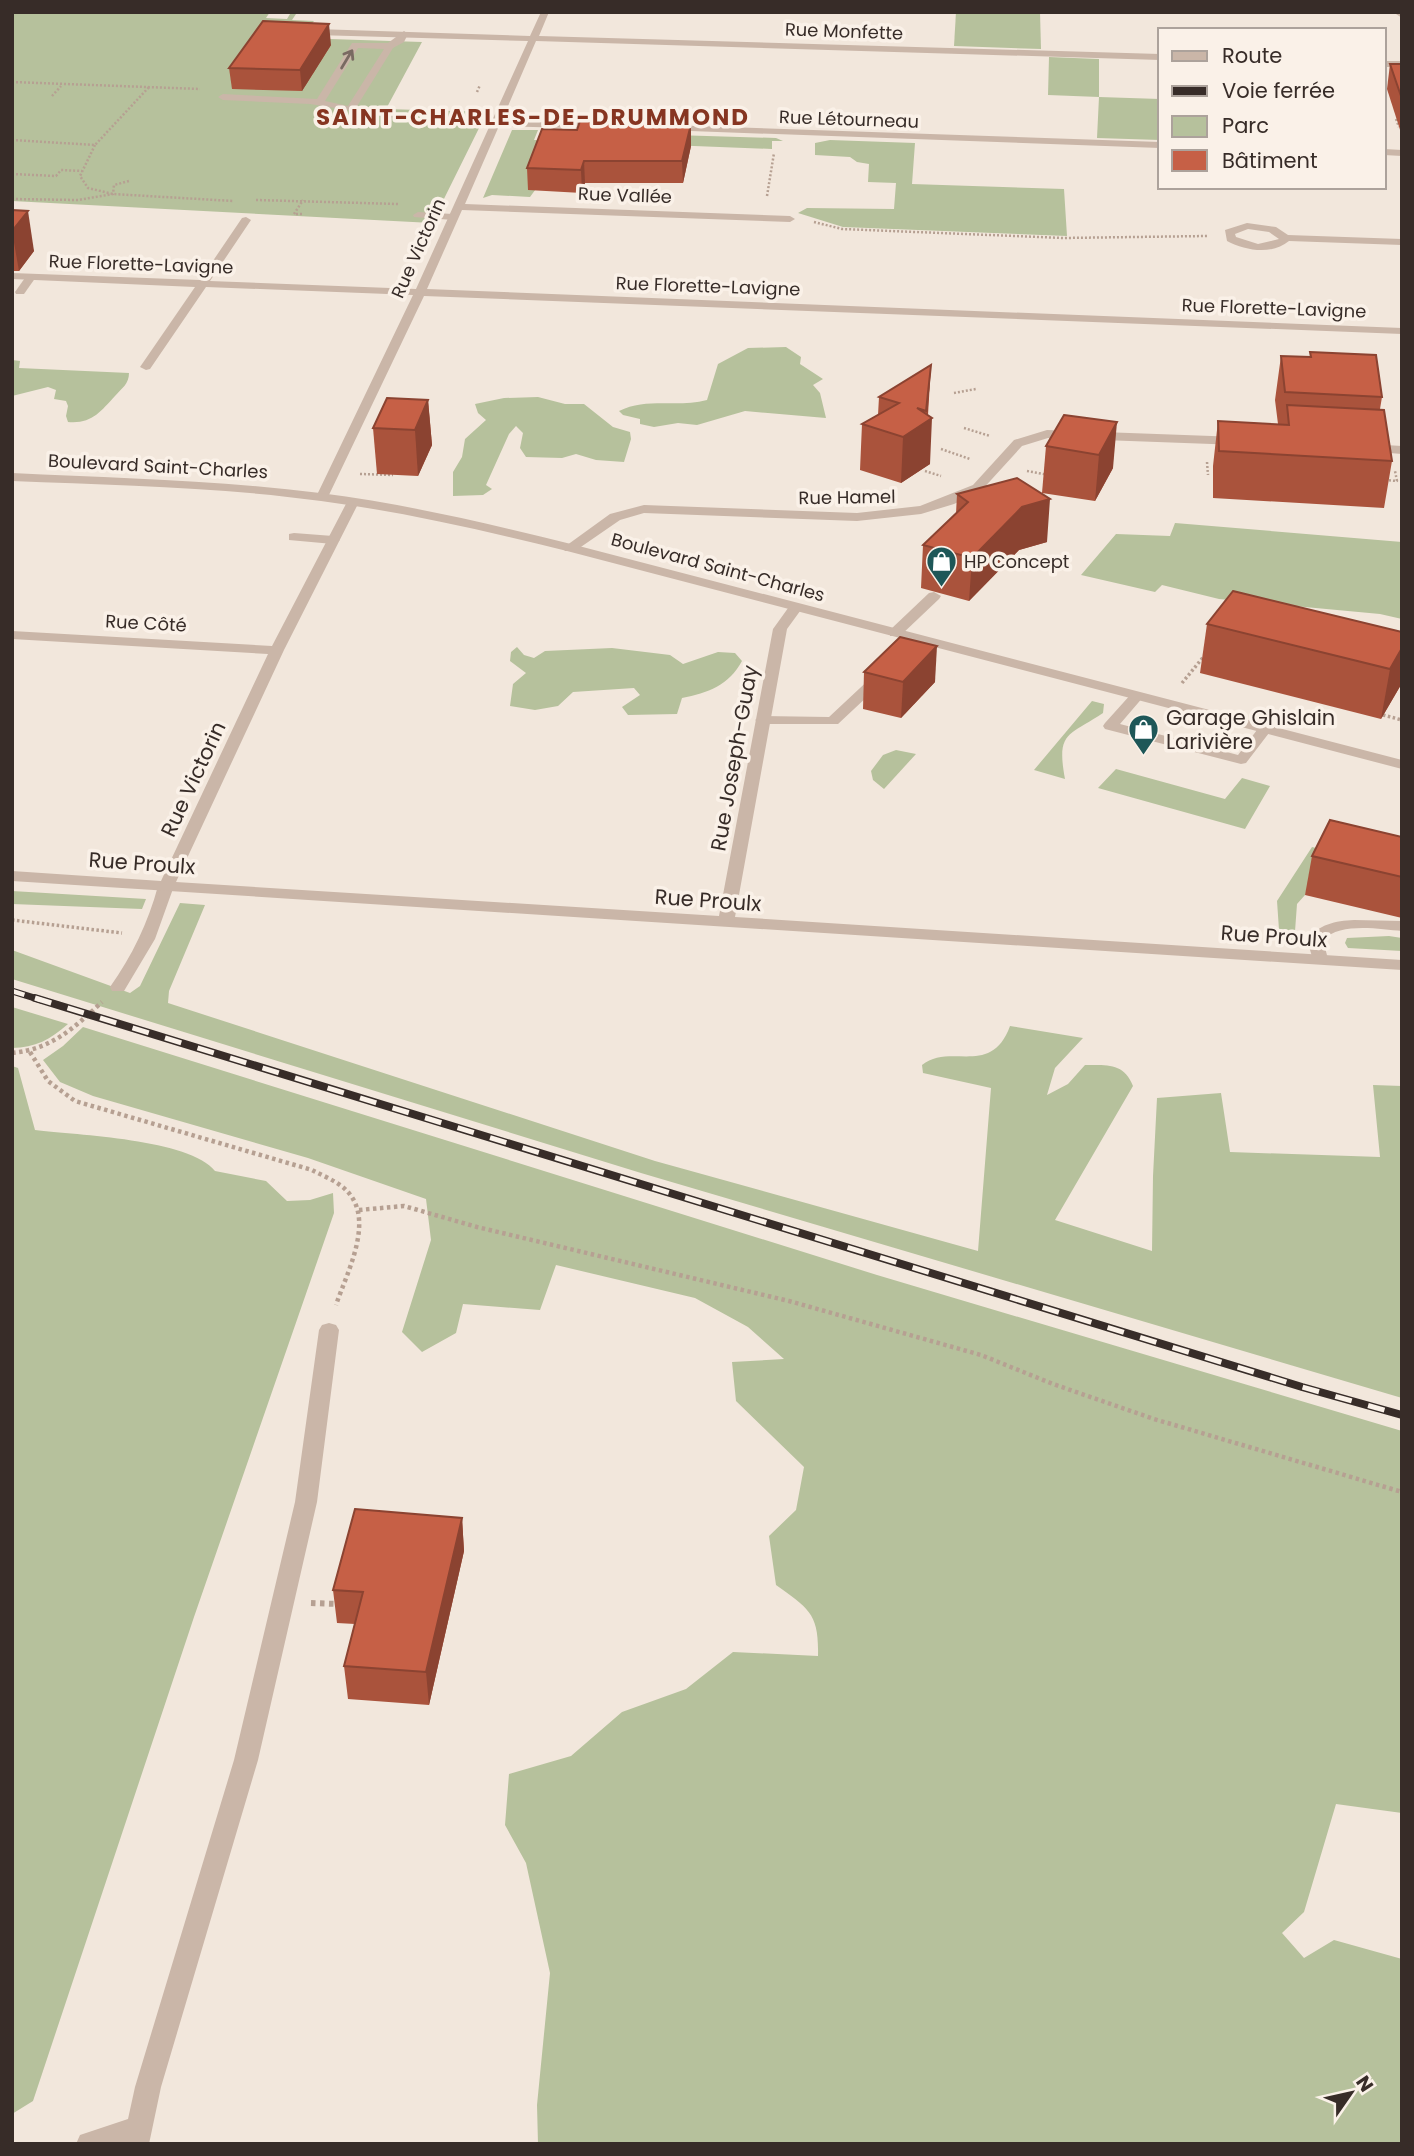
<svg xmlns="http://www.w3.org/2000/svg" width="1414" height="2156" font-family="Poppins,sans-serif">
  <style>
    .green { fill: #b6c19c }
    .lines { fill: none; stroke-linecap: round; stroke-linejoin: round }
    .path-far3 { stroke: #b6a092; stroke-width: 2.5; stroke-dasharray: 2 2; stroke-linecap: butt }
    .path-far2 { stroke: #b6a092; stroke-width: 3.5; stroke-dasharray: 2.5 2.5; stroke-linecap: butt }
    .path-far1 { stroke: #b6a092; stroke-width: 4.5; stroke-dasharray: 3.5 3.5; stroke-linecap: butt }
    .path { stroke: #b6a092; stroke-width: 6; stroke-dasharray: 4.5 4.5; stroke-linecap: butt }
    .service { fill: #cab6a8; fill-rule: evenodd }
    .minor { fill: #cab6a8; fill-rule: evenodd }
    .tertiary { fill: #cab6a8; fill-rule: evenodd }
    .rail-far1-casing { stroke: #372c28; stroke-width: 7 }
    .rail-casing { stroke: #372c28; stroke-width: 8 }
    .rail-far1 { stroke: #faf1e8; stroke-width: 4.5; stroke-dasharray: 13; stroke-linecap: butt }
    .rail { stroke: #faf1e8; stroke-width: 5; stroke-dasharray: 17; stroke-linecap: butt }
    .wall { fill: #aa533c }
    .shaded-wall { fill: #8b4331 }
    .building { fill: #c66046; stroke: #8b4331; stroke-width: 2 }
    .oneway { stroke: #796a62 }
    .labels { text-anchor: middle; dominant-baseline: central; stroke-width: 7; stroke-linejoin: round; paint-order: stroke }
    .far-street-label { font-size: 18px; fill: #372c28; stroke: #faf1e8 }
    .far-poi-label { font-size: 18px; fill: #372c28; stroke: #faf1e8; text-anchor: start }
    .poi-label { font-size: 21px; fill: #372c28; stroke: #faf1e8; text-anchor: start }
    .street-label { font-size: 21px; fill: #372c28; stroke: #faf1e8 }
    .far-district-label { font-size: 23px; font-weight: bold; letter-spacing: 2px; fill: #863521; stroke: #faf1e8 }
  </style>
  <rect width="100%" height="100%" fill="#f2e7dc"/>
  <g class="green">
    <path d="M12,12H270L266,18L287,19L290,14H296L292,20L314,21L299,38L422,42L386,109L487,112L432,223L12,201Z"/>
    <path d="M956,12H1040L1041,49L954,46Z"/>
    <path d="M1049,57L1099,59V97L1160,99V140L1097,138L1099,97L1048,95Z"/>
    <path d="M512,130H538L534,140L571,141L530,197L492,195L483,198Z"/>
    <path d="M641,134L776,138L783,141H772V149L643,144Z"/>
    <path d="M830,140L915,143L912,184L1064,189L1067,236L843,227L798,213L807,208L894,209L896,183L868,182L869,164L857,162L850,157L815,155V143Z"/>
    <path d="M786,347L801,357L800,364L823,379L813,385L820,393L826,418L745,411L697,425L678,423L654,427L640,424V419L623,415L619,411C647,397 678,408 707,400L718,364L748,348Z"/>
    <path d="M12,360L20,361L19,368L129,373C129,384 122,388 115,396C100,412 92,424 68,422L66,416L68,406L66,401L54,399L56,390L48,387L12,396Z"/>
    <path d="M538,397L565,404H584L613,427L630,432L631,439L624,462L596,460L576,454L562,458L526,457L520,448L523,433L516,426L509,434L486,485L492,489L483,495L453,496V472L462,457L465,439L486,420L478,413L475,404L504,398Z"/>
    <path d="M1175,523L1402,542V619L1380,614L1219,599L1162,585L1155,592L1081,575L1116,534L1170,536Z"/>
    <path d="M517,647L524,655L534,658L545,651L612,648L670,655L683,664L718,652L735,653L742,661C729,685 708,693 682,698L677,714L628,715L622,707L640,695L634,688L573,692L558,706L535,710L510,706L513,684L526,673L510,661L511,652Z"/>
    <path d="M1092,701L1104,704L1103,713C1069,736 1056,731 1065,779L1034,770Z"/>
    <path d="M896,750L916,754L884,789L873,780L871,771L883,755Z"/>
    <path d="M1116,769L1225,799L1242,778L1270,786L1245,829L1098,788Z"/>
    <path d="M1312,847L1402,868L1324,859L1305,895L1297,904L1294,945L1280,944L1277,901Z"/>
    <path d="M12,891L146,899L142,909L12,904Z"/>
    <path d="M180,903L205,905L169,991L168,1003L655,1161L978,1251L991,1088L923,1073L922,1065C950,1042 991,1078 1010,1026L1083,1038L1055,1068L1047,1095L1068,1084L1085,1065C1108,1065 1124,1063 1133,1086L1055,1220L1152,1251L1153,1176L1157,1098L1221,1093L1230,1152L1380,1157L1373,1085L1402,1086V1398L641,1173L12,979V950L130,993L140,986Z"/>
    <path d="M1389,936L1402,938V951L1348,948L1345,943L1347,938Z"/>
    <path d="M12,1007L68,1024C51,1039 35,1048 12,1048Z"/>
    <path d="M83,1027L877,1275L1402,1431V1813L1336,1804L1304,1912L1282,1933L1304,1958L1334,1940L1402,1959V2144H538L537,2105L550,1973L526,1863L505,1825L509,1774L571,1756L622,1712L686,1689L733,1652L818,1656C819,1613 809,1609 776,1585L769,1536L796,1510L804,1467L736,1401L732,1362L784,1359L748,1327L695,1298L556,1265L540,1310L463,1304L456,1333L422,1352L402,1332L431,1240L426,1199L308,1158L93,1096L60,1082L43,1060L63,1046Z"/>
    <path d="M12,1066L18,1068L35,1130C77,1135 190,1139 215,1171L266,1181L287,1201L310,1200L333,1193L334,1213L194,1617L33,2101L12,2114Z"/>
  </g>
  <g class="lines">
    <g class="path-far3">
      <path d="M12,82L200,89"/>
      <path d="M477,92L480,85"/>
      <path d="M52,96L61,86"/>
      <path d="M375,113L418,122L470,126"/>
      <path d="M1396,119L1399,127"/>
      <path d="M12,140L95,145L150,86"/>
      <path d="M95,145L80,176L88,188L113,194L233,201"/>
      <path d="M12,174L56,176L61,170L82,171"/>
      <path d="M767,196L774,153"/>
      <path d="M12,199L78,200L113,194L114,185L129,181"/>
      <path d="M256,200L398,204"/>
      <path d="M302,214H294L303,200"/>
      <path d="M814,222L842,229L1064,238L1207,236"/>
      <path d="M954,393L976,389"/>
      <path d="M964,428L990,436"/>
      <path d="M941,449L970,459"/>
      <path d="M1207,462L1208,475"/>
      <path d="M925,471L941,476"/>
      <path d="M1027,471L1049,475"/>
      <path d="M360,474L393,475"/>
      <path d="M1385,480L1397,481L1395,471"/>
    </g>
    <g class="path-far2">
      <path d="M1182,683L1205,655"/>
      <path d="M1383,715L1402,720"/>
      <path d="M12,920L122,933"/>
    </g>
    <g class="path-far1">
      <path d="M30,1052L48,1081L75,1101L312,1170C323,1176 337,1181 346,1190C376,1219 347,1272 336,1305"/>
      <path d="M12,1053C52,1049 74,1028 102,1002"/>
      <path d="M359,1210L404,1206L477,1227L789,1301L981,1355L1053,1384L1154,1419L1402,1492"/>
    </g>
    <path class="path" d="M311,1603L338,1604"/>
    <g class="service">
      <path d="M404,31L408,34L404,42L393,48L354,111L310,104L223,100L218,97L223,94L317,99L352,43H388ZM358,48L384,49L348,106L325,101Z"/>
      <path d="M418,212L453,214L458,217L453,220L414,217L413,215Z"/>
      <path d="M27,275L36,277L24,294H16L15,292Z"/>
      <path d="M294,533L333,536L340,540L333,544L289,540V534Z"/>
      <path d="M934,592L941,596L939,599L900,636H890V630L929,593Z"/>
      <path d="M880,673L887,677L885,680L838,724H762L755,720L762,716L829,717L875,674Z"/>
      <path d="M1137,692L1144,696L1120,724L1238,755L1260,726H1270L1272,729L1246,763L1241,764L1105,729L1103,726L1105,723L1132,693Z"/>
      <path d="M166,881L174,886L155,939L124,991H112L110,987C132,956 148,923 158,886Z"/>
      <path d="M1354,920L1402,921V931C1379,929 1340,922 1323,940L1328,959L1320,964L1314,963L1307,940C1319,924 1335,921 1354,920Z"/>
      <path d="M329,1323L336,1325L339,1330L317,1502L258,1760L161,2087L149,2144H76L80,2135L128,2119L135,2087L234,1760L295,1502L319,1330L322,1325Z"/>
    </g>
    <g class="minor">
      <path d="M541,12H549L539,36L1160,54V60L536,41L502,120L601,123L606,126L601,129L499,126L465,204L790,216L795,219L790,222L462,210L427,289L1402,328V334L424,296L328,497L322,501L316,497L413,295L206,287L150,369L146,370L140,367L195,287L12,279V273L200,280L242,218L246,217L251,220L210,281L416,289L528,41L316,35L312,32L316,29L530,36Z"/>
      <rect x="1384" y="61" width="18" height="6"/>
      <path d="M667,125L1160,142V148L664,130V126Z"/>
      <path d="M1384,149L1402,150V156L1384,155Z"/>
      <path d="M1247,223L1276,227L1288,235L1402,239V245L1289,241C1272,255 1246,251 1227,241L1225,230ZM1248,229L1269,232L1279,239L1258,244L1236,237L1235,234Z"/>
      <path d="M1047,430L1239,437L1245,441L1239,445L1048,438L1022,446L981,491L954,504L921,514L857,521L644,513L620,520L575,551H565L563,548L610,514L644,505L857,513L920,506L973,485L1014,440Z"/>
      <path d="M1369,444L1402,446V454L1365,451L1363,448Z"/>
      <path d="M353,498L359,502L284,650L176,882L719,916L773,629L791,604L796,603L803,607L787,629L735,917L1402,960V970L12,881V871L161,881L268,654L12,639V631L272,646L347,502Z"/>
    </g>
    <g class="tertiary">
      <path d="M1393,12H1402V18Z"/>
      <path d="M12,473C115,478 218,480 320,493C406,504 491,524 575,545L1402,760V769L567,551C486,531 404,512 321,501C219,487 115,485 12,481Z"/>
    </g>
    <defs>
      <path id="rail-far1" d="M12,991L41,1000"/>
      <path id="rail" d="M35,998L1302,1387L1402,1415"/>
    </defs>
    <use href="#rail-far1" class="rail-far1-casing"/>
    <use href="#rail" class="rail-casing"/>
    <use href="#rail-far1" class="rail-far1"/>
    <use href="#rail" class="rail"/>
  </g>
  <g class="wall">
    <path d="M331,45L302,91L232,89L229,68Z"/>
    <path d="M1390,64H1402V136L1387,89Z"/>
    <path d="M691,124V146L683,183H585L582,193L528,190L527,168L577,130Z"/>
    <path d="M12,210L34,251L19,271H12Z"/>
    <path d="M1310,352L1382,397L1380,409L1392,461L1384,508L1213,498V466L1218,421L1278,424L1275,400L1281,356L1310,357Z"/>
    <path d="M931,365L928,415L930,464L901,483L860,470L862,424L878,415L879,397Z"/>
    <path d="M428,400L432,445L418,476L377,474L373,428Z"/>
    <path d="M1064,415L1113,468L1095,501L1042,493L1046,446Z"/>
    <path d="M957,494L1047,542L1019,550L969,601L921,588L923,545L956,514Z"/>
    <path d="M1207,624L1402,632V683L1381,719L1200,673Z"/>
    <path d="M864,672L935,682L901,718L863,709Z"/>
    <path d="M1402,837V918L1305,895L1312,856Z"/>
    <path d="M462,1518L464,1551L429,1705L348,1699L344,1666L355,1624L337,1623L333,1590Z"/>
  </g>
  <g class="shaded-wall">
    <path d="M329,24L331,45L302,91L300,70Z"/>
    <path d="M691,124V146L683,183L682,161Z"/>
    <path d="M584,161L585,183L582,193L581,170Z"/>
    <path d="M28,211L34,251L19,271L12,231Z"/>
    <path d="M931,365L927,421L932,418L930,464L901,483L903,437L926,422Z"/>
    <path d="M428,400L432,445L418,476L415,430Z"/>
    <path d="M1117,422L1113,468L1095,501L1099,455Z"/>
    <path d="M1050,499L1047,542L1019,550L969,601L972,558L1022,507Z"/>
    <path d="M937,646L935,682L901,718L903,682Z"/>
    <path d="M1402,648V683L1381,719L1390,669Z"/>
    <path d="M462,1518L464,1551L429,1705L426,1672Z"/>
  </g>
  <g class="building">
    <path d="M263,21L329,24L300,70L229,68Z"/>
    <path d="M1390,64H1402V99Z"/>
    <path d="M580,121L691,124L682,161H584L581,170L527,168L542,129L577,130Z"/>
    <path d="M12,210L28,211L12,231Z"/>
    <path d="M1310,352L1376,355L1382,397L1285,392L1281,356L1311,357Z"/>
    <path d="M931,365L926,411L917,408L932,418L903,437L862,424L899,403L879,397Z"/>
    <path d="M387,398L428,400L415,430L373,428Z"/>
    <path d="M1287,405L1384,410L1392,461L1219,451L1218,421L1289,425Z"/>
    <path d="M1064,415L1117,422L1099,455L1046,446Z"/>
    <path d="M1017,478L1050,499L1022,507L972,558L923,545L968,502L957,494Z"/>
    <path d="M1233,591L1402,632V648L1390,669L1207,624Z"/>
    <path d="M900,637L937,646L903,682L864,672Z"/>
    <path d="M1330,820L1402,837V877L1312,856Z"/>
    <path d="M355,1509L462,1518L426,1672L344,1666L363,1592L333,1590Z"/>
  </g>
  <defs><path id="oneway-shaft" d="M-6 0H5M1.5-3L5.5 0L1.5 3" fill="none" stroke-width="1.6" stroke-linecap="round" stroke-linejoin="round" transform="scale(1.75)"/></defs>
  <use class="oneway" href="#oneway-shaft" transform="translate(347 59) rotate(-59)"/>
  <defs>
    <symbol id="shop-pin" viewBox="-11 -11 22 30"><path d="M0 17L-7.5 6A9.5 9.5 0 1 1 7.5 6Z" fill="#1e5758" stroke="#faf1e8"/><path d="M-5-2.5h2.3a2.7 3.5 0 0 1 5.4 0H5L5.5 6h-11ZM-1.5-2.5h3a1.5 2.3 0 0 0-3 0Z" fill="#fff"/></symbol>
  </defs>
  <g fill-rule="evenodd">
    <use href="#shop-pin" x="924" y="544" width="35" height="47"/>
    <use href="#shop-pin" x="1126" y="712" width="35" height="47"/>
  </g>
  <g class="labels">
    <g class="far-street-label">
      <text transform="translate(844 31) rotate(2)">Rue Monfette</text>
      <text transform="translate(849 119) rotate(2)">Rue Létourneau</text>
      <text transform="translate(625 195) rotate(2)">Rue Vallée</text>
      <text transform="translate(418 248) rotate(-66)">Rue Victorin</text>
      <text transform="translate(141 264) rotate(2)">Rue Florette-Lavigne</text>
      <text transform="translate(708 286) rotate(2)">Rue Florette-Lavigne</text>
      <text transform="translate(1274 308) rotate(2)">Rue Florette-Lavigne</text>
      <text transform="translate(158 466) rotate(3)">Boulevard Saint-Charles</text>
      <text transform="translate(847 497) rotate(-1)">Rue Hamel</text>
      <text transform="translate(718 567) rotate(15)">Boulevard Saint-Charles</text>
      <text transform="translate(146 623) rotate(3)">Rue Côté</text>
    </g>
    <g class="far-poi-label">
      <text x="964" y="561">HP Concept</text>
    </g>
    <g class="poi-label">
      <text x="1166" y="717">Garage Ghislain<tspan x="1166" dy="24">Larivière</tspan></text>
    </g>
    <g class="street-label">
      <text transform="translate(734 758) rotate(-80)">Rue Joseph-Guay</text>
      <text transform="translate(193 779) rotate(-65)">Rue Victorin</text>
      <text transform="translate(142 863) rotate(4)">Rue Proulx</text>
      <text transform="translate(708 900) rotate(4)">Rue Proulx</text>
      <text transform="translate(1274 936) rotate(4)">Rue Proulx</text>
    </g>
    <g class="far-district-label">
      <text x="533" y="117">SAINT-CHARLES-DE-DRUMMOND</text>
    </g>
  </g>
  <rect width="1414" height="2156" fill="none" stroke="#372c28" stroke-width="28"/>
  <rect x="1158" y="28" width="228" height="161" fill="#faf1e8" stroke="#aca29b" stroke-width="2"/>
  <rect x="1172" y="51" width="35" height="10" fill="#cab6a8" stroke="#aca29b" stroke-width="2"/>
  <text x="1222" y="63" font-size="21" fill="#372c28">Route</text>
  <rect x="1172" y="86" width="35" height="10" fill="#372c28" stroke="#aca29b" stroke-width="2"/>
  <text x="1222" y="98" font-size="21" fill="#372c28">Voie ferrée</text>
  <rect x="1172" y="116" width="35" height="21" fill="#b6c19c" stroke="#aca29b" stroke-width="2"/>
  <text x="1222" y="133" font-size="21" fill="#372c28">Parc</text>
  <rect x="1172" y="150" width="35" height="21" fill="#c66046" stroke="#aca29b" stroke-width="2"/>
  <text x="1222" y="168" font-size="21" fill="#372c28">Bâtiment</text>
  <g transform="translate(1351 2093) rotate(56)" stroke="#faf1e8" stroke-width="5" paint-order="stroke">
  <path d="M0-5L12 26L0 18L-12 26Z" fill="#372c28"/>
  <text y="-10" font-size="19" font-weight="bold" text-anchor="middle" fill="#372c28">N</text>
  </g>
</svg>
